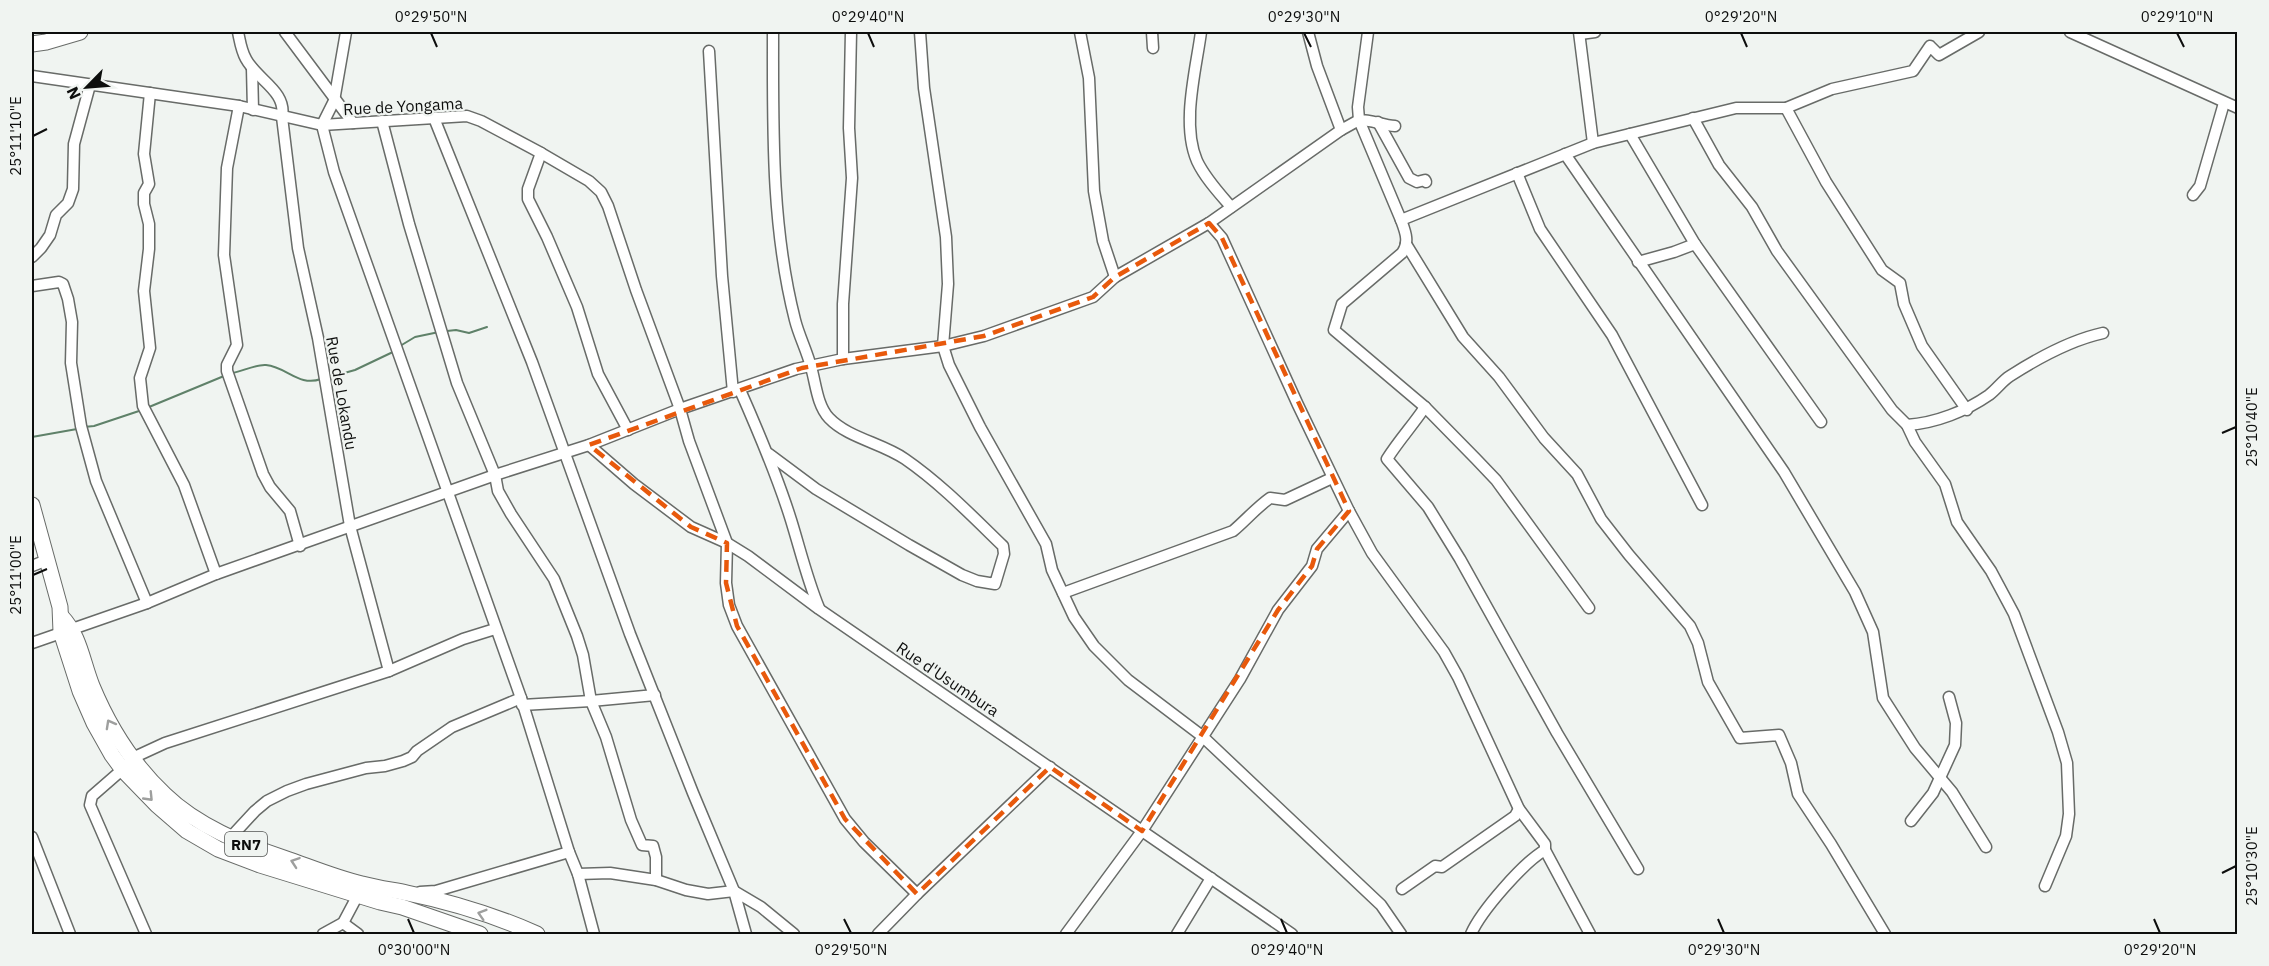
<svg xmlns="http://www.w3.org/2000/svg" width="2269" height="966" font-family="'IBM Plex Sans',sans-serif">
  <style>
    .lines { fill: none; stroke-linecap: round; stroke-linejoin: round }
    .stream { stroke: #5f8169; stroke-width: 2 }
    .street-casing { stroke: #686b68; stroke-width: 13 }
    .primary-casing { stroke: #686b68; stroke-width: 17 }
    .street { stroke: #fff; stroke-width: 10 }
    .primary { stroke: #fff; stroke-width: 15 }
    .oneway { stroke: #9e9f9e }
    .marked { fill: none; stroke: #e8590c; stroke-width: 4.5; stroke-dasharray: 12 8; stroke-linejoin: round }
    .ticks { fill: none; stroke: #0d0e0d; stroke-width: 2 }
    .labels { text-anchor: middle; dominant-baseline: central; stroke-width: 4.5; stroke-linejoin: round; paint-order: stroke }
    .shield { fill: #f0f4f1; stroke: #515351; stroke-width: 1.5 }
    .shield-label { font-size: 15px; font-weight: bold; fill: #0d0e0d }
    .street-label { font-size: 16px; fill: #0d0e0d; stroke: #f0f4f1 }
    .neatline { fill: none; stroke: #0d0e0d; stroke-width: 2 }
    .ticks-label { font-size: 15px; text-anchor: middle; fill: #0d0e0d }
  </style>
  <rect width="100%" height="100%" fill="#f0f4f1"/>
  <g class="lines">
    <g class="stream">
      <path d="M447,331L456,330L469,333L487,327"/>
      <path d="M400,346L415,337L439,332"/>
      <path d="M233,373C243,371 257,364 266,365C287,367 299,387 321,379"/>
      <path d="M330,377L355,370L395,351"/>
      <path d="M149,407L224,376"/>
      <path d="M84,427L94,426L142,410"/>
      <path d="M32,437L77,429"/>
    </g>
    <defs>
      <g id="street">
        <path d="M238,32C240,41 241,50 246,59C257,80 287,91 282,117L298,248L318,338L350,526L389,671"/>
        <path d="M285,32L353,123"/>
        <path d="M346,32L334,101L322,125L334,172L521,698L569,852L578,874L594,934"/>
        <path d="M920,32L924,88L946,237L948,284L943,346L949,365L980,427L1046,544L1052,570L1074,617L1094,646L1128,680L1202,736L1381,905L1401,934"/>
        <path d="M1080,32L1089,78L1094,191L1103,241L1115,277"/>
        <path d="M1152,32L1153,48"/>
        <path d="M1201,32C1196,70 1181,124 1197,161C1205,178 1219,193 1231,207"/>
        <path d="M1308,32L1317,66L1341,130"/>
        <path d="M1368,32L1358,107L1359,120C1372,120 1382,125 1395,126"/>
        <path d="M1579,32L1593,143"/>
        <path d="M2070,32L2238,108"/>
        <path d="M1580,34L1595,32"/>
        <path d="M709,51L722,276L733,392"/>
        <path d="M252,68L253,110"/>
        <path d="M32,76L239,106L322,125L467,116L481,121L541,153L589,181L601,192L608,206L636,290L680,409L689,441L727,543L726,583L729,605L737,626L845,819L864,842L917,894"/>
        <path d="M150,93L144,154L149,184L144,193V204L149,224V249L144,291L150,348L140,378L143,406L184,485L216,574"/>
        <path d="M239,106L227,168L224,255L237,345L227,365V371L263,474L270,487L290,511L300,546"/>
        <path d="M1786,108L1826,182L1882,270L1900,283L1904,304L1922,346L1967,410"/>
        <path d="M434,118L532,362L630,634L693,793L734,891L746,934"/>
        <path d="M1693,118L1719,165L1752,207L1777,251L1892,410L1907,425L1915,442L1945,484L1957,522L1991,571L2014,614L2058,732L2067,763L2069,814L2066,836L2045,886"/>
        <path d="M382,121L409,224L457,383L495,475L498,491L511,514L554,579L577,636L583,655L591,701L606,737L631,820L642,845L653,846L656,857V880"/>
        <path d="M1378,122L1409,178L1417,182L1425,180L1426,182"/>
        <path d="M1630,134L1695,244"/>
        <path d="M541,153L528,189V199L547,237L577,307L598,374L628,430"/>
        <path d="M1565,154L1784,472L1855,592L1873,632L1883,698L1915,748L1952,792L1986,847"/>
        <path d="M1517,173L1540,229L1612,335L1702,505"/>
        <path d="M2193,195L2200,186L2224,103"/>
        <path d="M1401,220L1593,143L1736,108H1786L1832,89L1913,71L1930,46L1939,55L1979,32"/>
        <path d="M1209,223L1222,238L1298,405L1349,511L1372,553L1444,652L1458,677L1519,809L1545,844V850L1590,934"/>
        <path d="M1406,244L1463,337L1499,377L1544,438L1577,474L1601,519L1629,555L1690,626L1698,643L1708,682L1740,738L1779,735L1791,763L1798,794L1831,844L1885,934"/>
        <path d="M32,257L41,248L50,235L56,215L68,203L73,189L74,144L90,85"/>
        <path d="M1638,262L1674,252L1695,244L1821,422"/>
        <path d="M32,286L59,282L63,284L68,299L72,322L71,363L81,426L96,481L147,603"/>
        <path d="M843,359V304L852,178L849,128L851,32"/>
        <path d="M740,390C759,433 777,475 791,520C800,549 807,579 819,608"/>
        <path d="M1425,407C1413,425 1399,440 1387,459L1428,507L1460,559L1557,733L1638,869"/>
        <path d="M1907,425C1936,423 1966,411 1989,395C1997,389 2002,381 2010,376C2038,358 2071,340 2103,333"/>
        <path d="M589,445L634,484L691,527L727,543L748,556L819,609L1292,934"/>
        <path d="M769,454L816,489L909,545L962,575L977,581L995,584L1004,554L1003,546C972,516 940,483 905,459C882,443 848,438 829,418C817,405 816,384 811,367C807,351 799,336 795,320C771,226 773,128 773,32"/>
        <path d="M32,566L47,560"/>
        <path d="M1063,593L1233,531C1246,520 1256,508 1270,498L1285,500L1332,478"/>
        <path d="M32,643L147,603L216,574L495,475L589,445L680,409L796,369L843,359L943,346L984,336L1093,297L1115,277L1209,223L1341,130L1359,120L1401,220C1405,231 1410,242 1402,253L1342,304L1334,330L1425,407L1476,459L1496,480L1589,608"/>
        <path d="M522,705L591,701L655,695"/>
        <path d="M1911,821L1933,793L1955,745L1956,723L1949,697"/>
        <path d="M32,837L70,934"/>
        <path d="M230,838L255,811L267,801L287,791L306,784L366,768L385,766L403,761L412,757L417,751L452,727L521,698"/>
        <path d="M578,874L610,873L656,880L686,890L708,894L734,891L761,907L794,934"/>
        <path d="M1402,889L1435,866L1442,867L1515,816L1519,809"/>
        <path d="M420,892L436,891L569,852"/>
        <path d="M343,923L358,934"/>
        <path d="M146,934L90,805L92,796L139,755L165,743L389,671L463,639L495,629"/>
        <path d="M323,934L343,923L360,891"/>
        <path d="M878,934L917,894L1050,767"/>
        <path d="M1066,934L1142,831L1240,679L1278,610L1312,566L1317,549L1349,511"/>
        <path d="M1177,934L1211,878"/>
        <path d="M1471,934C1481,911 1523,863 1545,850"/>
      </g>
      <g id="primary">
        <path d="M32,44L46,42L80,32"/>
        <path d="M32,505L60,607L61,632L80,691L94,723L112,755L123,770L157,805L187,831L218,849L260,865L380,902L402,907L480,934"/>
        <path d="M61,616C80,636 82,661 92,686C109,727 132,764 165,795C197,826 242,844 284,858C310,867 336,878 362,884C377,888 392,890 407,893C451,902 496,916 537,934"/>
      </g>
    </defs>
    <use href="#street" class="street-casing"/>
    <use href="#primary" class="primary-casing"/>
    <use href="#street" class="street"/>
    <use href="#primary" class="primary"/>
  </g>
  <defs><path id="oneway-chevron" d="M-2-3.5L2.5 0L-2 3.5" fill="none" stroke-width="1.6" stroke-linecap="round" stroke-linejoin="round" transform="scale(1.5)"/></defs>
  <g class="oneway">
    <use href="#oneway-chevron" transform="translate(110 724) rotate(-119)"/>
    <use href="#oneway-chevron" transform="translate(149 797) rotate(46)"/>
    <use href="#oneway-chevron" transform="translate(295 862) rotate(-161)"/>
    <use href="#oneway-chevron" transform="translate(482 914) rotate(-163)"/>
  </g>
  <path class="marked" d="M1209,223L1222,238L1349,511L1317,549L1312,566L1278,610L1142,831L1050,767L917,894L845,819L737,626L726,583L727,543L691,527L589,445L802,368L984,336L1093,297L1115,277Z"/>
  <path class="ticks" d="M431,33L437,47M868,33L874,47M1304,33L1311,47M1741,33L1747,47M2177,33L2184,47M33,136L47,129M2222,433L2236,427M33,575L47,569M2222,873L2236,866M408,919L414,933M844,919L851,933M1281,919L1287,933M1718,919L1724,933M2154,919L2160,933"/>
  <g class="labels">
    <rect class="shield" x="225" y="832" width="42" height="24" rx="4.5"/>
    <g class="shield-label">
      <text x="246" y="844">RN7</text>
    </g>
    <g class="street-label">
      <text transform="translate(403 106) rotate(-3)">Rue de Yongama</text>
      <text transform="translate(342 393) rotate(80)">Rue de Lokandu</text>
      <text transform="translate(948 679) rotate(34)">Rue d'Usumbura</text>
    </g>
  </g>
  <rect width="2269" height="966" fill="none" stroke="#f0f4f1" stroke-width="66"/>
  <g transform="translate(87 87) rotate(245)" stroke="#f0f4f1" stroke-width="4.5" paint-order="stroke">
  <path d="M0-4.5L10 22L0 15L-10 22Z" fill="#0d0e0d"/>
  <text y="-9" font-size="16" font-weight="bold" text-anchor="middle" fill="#0d0e0d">N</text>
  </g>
  <rect x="33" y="33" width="2203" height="900" class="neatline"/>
  <g class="ticks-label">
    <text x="431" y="22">0°29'50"N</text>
    <text x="868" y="22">0°29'40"N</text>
    <text x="1304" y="22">0°29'30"N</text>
    <text x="1741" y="22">0°29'20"N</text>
    <text x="2177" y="22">0°29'10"N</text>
    <text transform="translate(16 136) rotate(-90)" y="5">25°11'10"E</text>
    <text transform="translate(2252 427) rotate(-90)" y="5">25°10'40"E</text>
    <text transform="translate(16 575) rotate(-90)" y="5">25°11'00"E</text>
    <text transform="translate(2252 866) rotate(-90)" y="5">25°10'30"E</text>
    <text x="414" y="955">0°30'00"N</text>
    <text x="851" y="955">0°29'50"N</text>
    <text x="1287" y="955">0°29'40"N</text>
    <text x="1724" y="955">0°29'30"N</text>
    <text x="2160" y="955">0°29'20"N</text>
  </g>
</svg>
